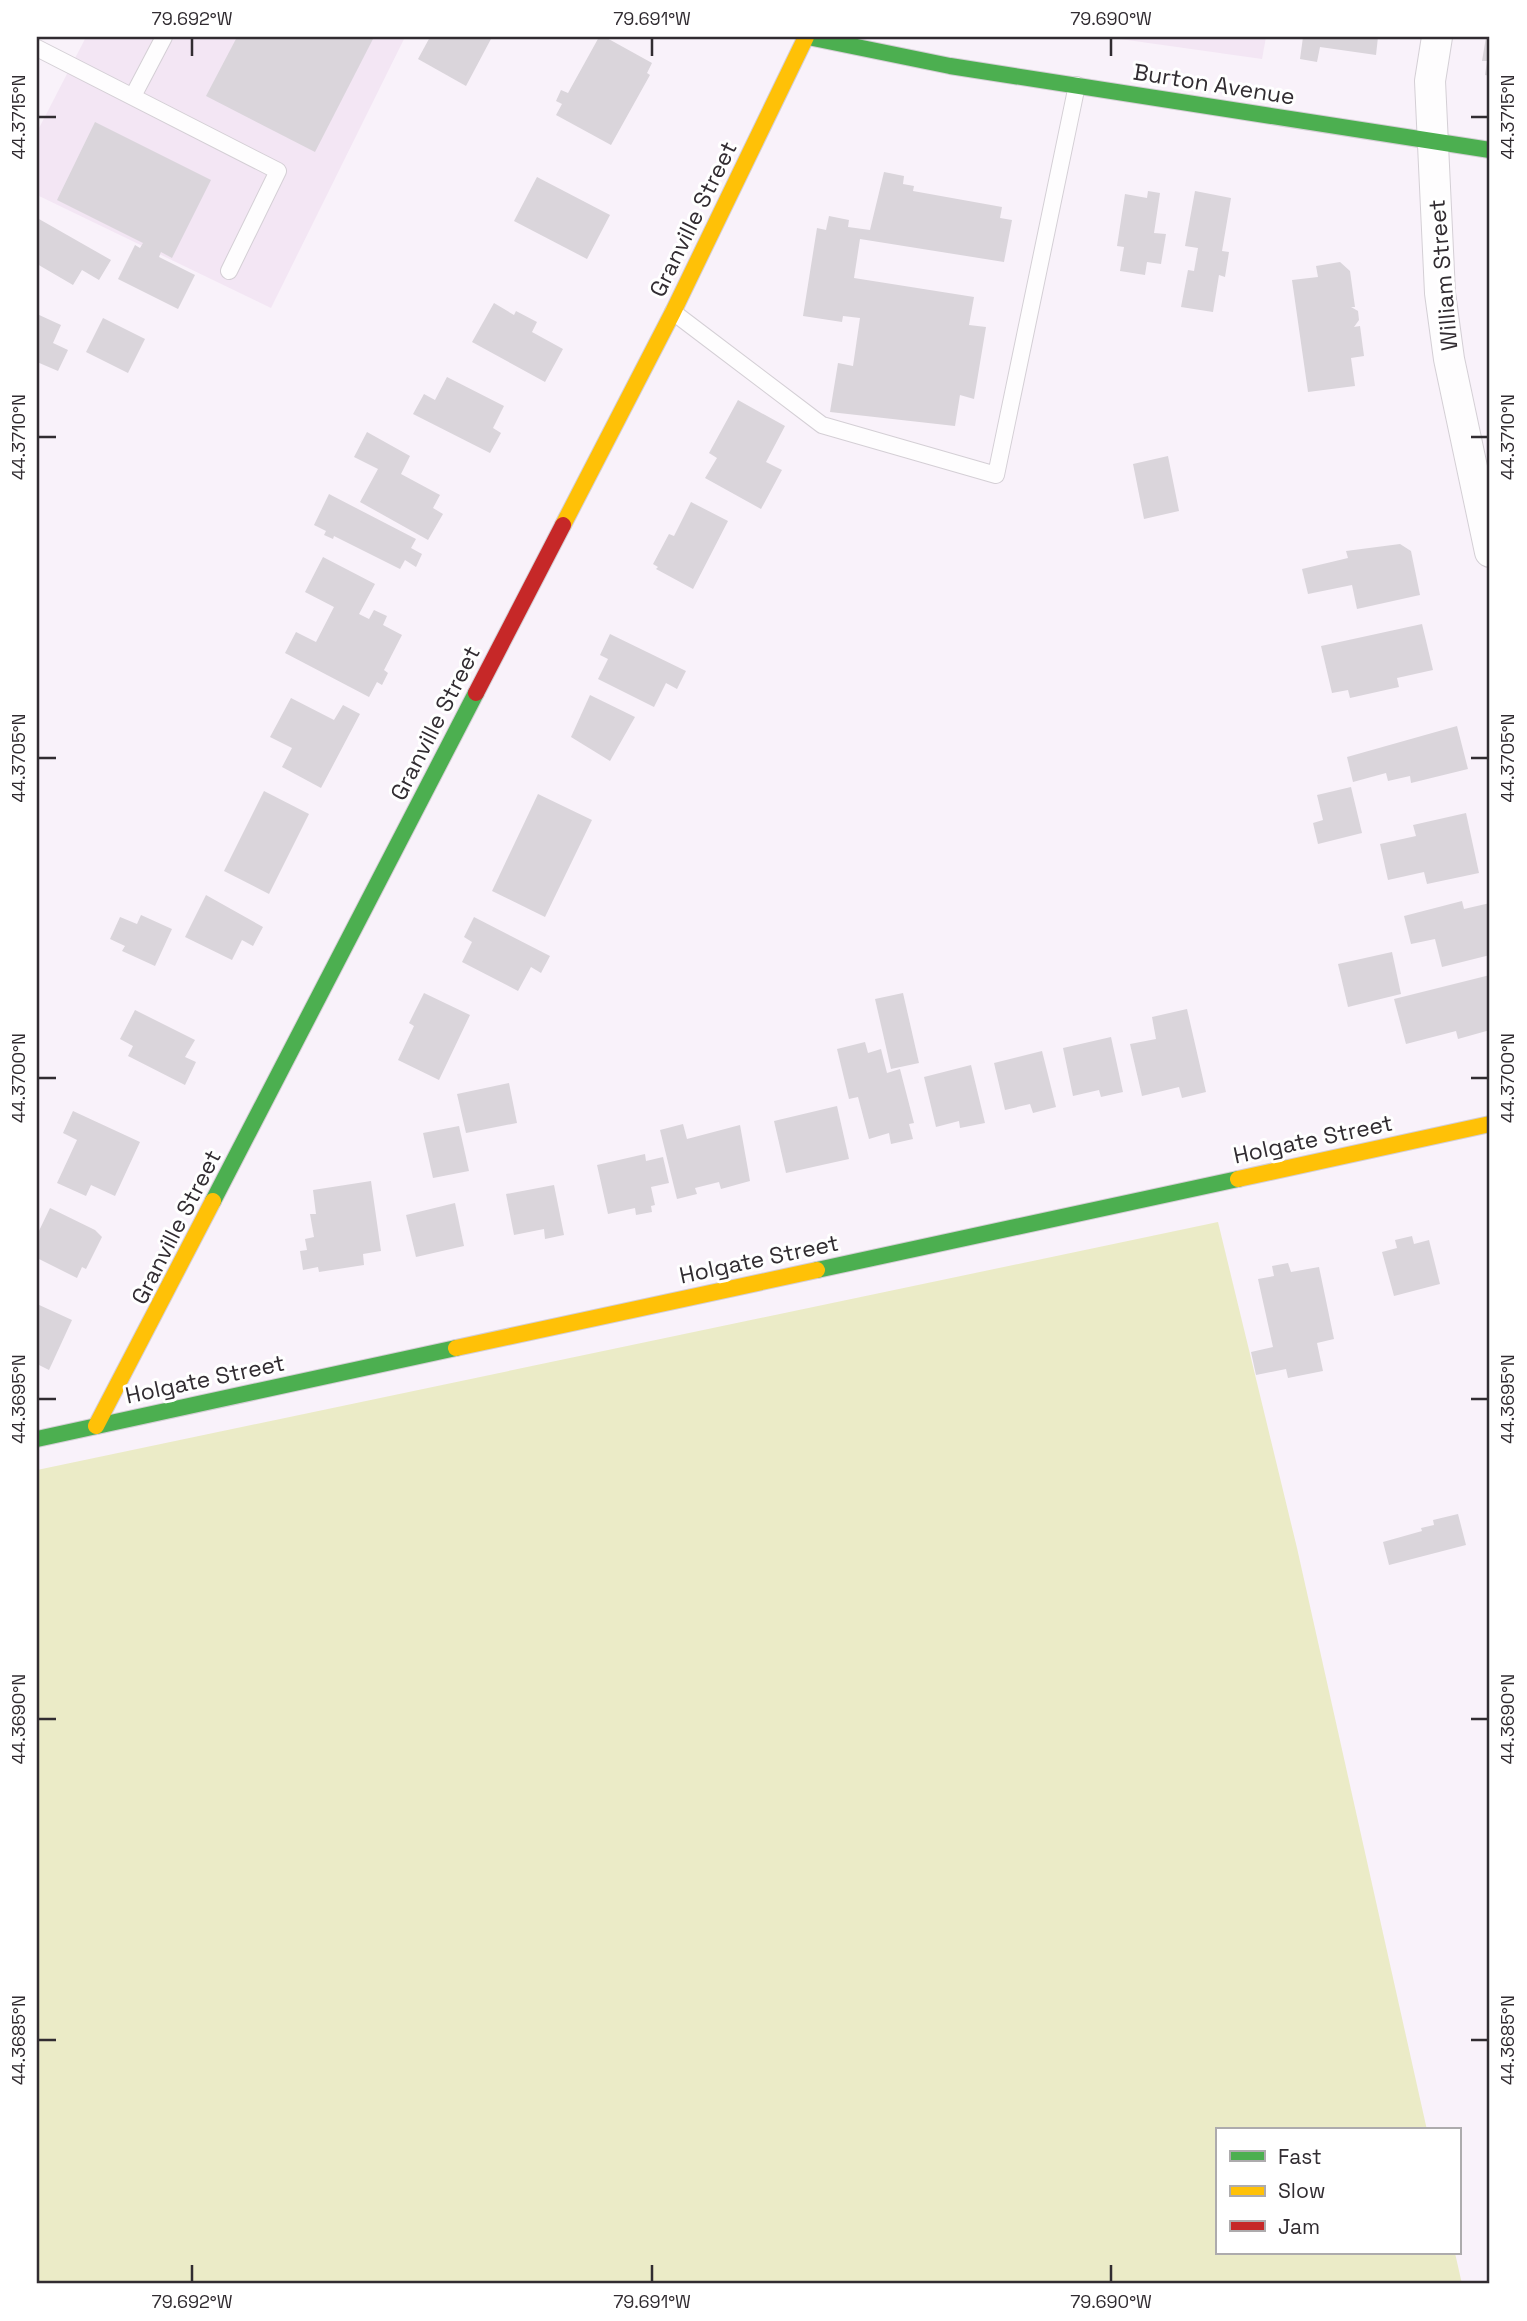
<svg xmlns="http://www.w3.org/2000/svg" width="1527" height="2321" font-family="'Space Grotesk',sans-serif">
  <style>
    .built { fill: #f3e6f4 }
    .green { fill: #ebebc7 }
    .building { fill: #dad5db }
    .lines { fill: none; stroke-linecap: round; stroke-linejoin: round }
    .lane-casing { stroke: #d4cfd5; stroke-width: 18 }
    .street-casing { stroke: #d4cfd5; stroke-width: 32 }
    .fast-casing { stroke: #d4cfd5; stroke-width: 18 }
    .slow-casing { stroke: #d4cfd5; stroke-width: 18 }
    .jam-casing { stroke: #d4cfd5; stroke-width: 18 }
    .lane { stroke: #fefdfe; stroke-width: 16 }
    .street { stroke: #fefdfe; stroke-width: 30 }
    .fast { stroke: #4caf50; stroke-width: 16 }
    .slow { stroke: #ffc107; stroke-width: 16 }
    .jam { stroke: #c62828; stroke-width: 16 }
    .ticks { fill: none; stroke: #312c31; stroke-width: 2.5 }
    .labels { text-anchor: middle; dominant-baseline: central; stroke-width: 6; stroke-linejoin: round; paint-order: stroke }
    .street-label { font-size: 23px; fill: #312c31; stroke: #fff }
    .neatline { fill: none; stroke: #312c31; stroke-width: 2.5 }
    .ticks-label { font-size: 18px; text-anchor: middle; fill: #312c31 }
  </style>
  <rect width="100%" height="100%" fill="#f9f2fa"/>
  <g class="built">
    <path d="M86,37H405L271,308L37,195V132Z"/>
    <path d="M1106,37H1266L1262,59Z"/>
  </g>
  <path class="green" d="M1218,1222L1297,1548L1427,2130H1217V2253H1455L1462,2284H37V1470Z"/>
  <g class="building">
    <path d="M237,37H374L315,152L206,96Z"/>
    <path d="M430,37H492L466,86L418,59Z"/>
    <path d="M599,37H605L652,63L647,73L650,75L611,145L556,115L562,104L556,101L561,90L568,93Z"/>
    <path d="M1303,37H1378L1376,55L1320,47L1317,62L1300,59Z"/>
    <path d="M1486,37H1490V76L1485,75L1487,61H1482Z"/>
    <path d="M95,122L211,180L172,258L161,252L159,257L195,275L178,309L118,279L135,245L140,248L143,243L57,200Z"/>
    <path d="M884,172L904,176L903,184L914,186L913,191L1002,207L1000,218L1012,220L1004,262L860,239L854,278L974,297L969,325L986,327L974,399L960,395L955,426L830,412L838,363L853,366L860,318L843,316L842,322L803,316L817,228L826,230L829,216L849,220L848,227L870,230Z"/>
    <path d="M537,177L610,215L587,259L514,221Z"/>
    <path d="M1148,191L1160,193L1154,233L1166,234L1161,264L1147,262L1145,275L1120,271L1124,247L1117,246L1125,194L1147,198Z"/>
    <path d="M1195,191L1231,198L1222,251L1229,252L1225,277L1219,275L1213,312L1181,307L1188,270L1194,271L1198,248L1185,246Z"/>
    <path d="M39,219L111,260L99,280L82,270L73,285L37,264Z"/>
    <path d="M1340,262L1350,271L1355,307H1351L1358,311L1359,320L1354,327L1360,326L1364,356L1351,358L1355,386L1308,392L1292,280L1318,277L1316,266Z"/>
    <path d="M494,303L514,315L516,311L537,322L532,332L563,349L545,382L472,342Z"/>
    <path d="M37,314L61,325L53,343L68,350L58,371L37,362Z"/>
    <path d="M103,318L145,339L128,373L86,352Z"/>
    <path d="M447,377L504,406L493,428L501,433L490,453L413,414L424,394L435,400Z"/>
    <path d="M738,400L785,426L766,462L782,470L761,509L705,478L717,458L709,453Z"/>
    <path d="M367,432L410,456L401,474L440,495L433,508L443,514L428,540L360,502L378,469L354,457Z"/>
    <path d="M1168,456L1179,511L1144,519L1133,464Z"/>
    <path d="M329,494L416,539L411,548L422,554L416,567L405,560L400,569L334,536L333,539L324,535L326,531L314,525Z"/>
    <path d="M691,502L728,521L693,589L656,569L658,567L653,564L669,534L674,536Z"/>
    <path d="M1400,544L1411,551L1420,595L1357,609L1352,585L1308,594L1302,569L1348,558L1346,551Z"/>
    <path d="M323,557L375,584L359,614L369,619L374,610L387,616L383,625L402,635L384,670L388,673L382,685L377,682L369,697L285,653L296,632L316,642L334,607L305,592Z"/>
    <path d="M1422,624L1433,670L1397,678L1399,687L1350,698L1348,690L1332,693L1321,646Z"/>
    <path d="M610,634L686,671L677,689L666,683L654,707L598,679L608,659L600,655Z"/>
    <path d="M590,695L635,717L610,761L571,737Z"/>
    <path d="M291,698L334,720L343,705L360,714L321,788L282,767L292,748L270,737Z"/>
    <path d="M1457,726L1468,769L1411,783L1410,776L1388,781L1386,773L1353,782L1347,757Z"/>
    <path d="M1351,787L1362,833L1318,844L1313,823L1323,820L1317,795Z"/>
    <path d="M264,791L309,814L269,894L224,871Z"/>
    <path d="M538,794L592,820L545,917L492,891Z"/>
    <path d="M1466,813L1479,873L1427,884L1424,872L1388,880L1380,844L1416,836L1413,825Z"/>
    <path d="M206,895L263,927L253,946L242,940L232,960L185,937Z"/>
    <path d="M1462,901L1464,909L1490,903V955L1442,967L1435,939L1411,944L1404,916Z"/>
    <path d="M141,915L172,929L155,966L122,951L125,946L110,939L120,917L137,924Z"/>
    <path d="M474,917L550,956L541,973L531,967L518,991L462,962L472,942L464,937Z"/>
    <path d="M1392,952L1401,994L1348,1007L1338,964Z"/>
    <path d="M1490,975V1030L1458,1039L1456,1031L1406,1044L1394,999Z"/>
    <path d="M424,993L470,1015L439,1080L398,1060L414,1026L409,1023Z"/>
    <path d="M903,993L919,1063L891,1069L875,999Z"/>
    <path d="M1187,1009L1206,1092L1182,1098L1179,1087L1142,1096L1130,1044L1156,1039L1152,1017Z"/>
    <path d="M135,1010L195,1040L185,1057L196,1062L185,1085L128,1056L133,1046L120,1039Z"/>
    <path d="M1111,1037L1123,1092L1101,1097L1099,1090L1073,1096L1063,1048Z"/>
    <path d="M865,1042L868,1053L881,1049L887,1073L900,1069L914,1123L909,1124L913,1139L891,1144L889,1133L869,1139L858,1097L849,1099L837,1049Z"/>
    <path d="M1042,1051L1056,1107L1033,1113L1030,1104L1005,1110L994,1063Z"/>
    <path d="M971,1065L985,1123L960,1128L959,1121L936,1127L924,1077Z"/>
    <path d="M509,1083L517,1123L466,1133L457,1094Z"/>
    <path d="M837,1106L849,1159L786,1173L774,1121Z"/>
    <path d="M73,1111L140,1142L115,1196L91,1185L86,1196L57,1183L77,1140L63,1133Z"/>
    <path d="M683,1124L687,1139L740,1125L750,1181L721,1189L719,1182L695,1188L697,1194L677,1199L660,1130Z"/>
    <path d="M459,1126L469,1171L433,1178L423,1133Z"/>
    <path d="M645,1154L646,1161L663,1157L669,1183L651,1187L655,1205L651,1206L652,1212L636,1215L635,1208L608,1214L597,1165Z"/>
    <path d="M371,1181L381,1251L363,1254L364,1265L319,1272L318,1267L303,1270L300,1251L307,1250L305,1239L314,1237L310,1214H316L313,1190Z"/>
    <path d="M554,1185L564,1235L545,1239L544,1229L514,1235L506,1194Z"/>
    <path d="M455,1203L464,1246L416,1257L406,1215Z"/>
    <path d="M50,1208L95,1230L102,1237L86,1269L82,1267L77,1278L37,1258V1235Z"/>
    <path d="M1412,1236L1414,1244L1429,1240L1440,1284L1394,1296L1382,1252L1397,1248L1395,1240Z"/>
    <path d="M1288,1263L1291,1272L1319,1267L1334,1339L1317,1343L1323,1371L1288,1378L1286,1369L1256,1375L1251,1352L1273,1347L1258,1279L1274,1276L1272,1266Z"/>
    <path d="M37,1304L72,1320L49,1370L37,1364Z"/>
    <path d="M1458,1514L1466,1545L1389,1565L1383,1542L1422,1531L1421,1528L1434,1525L1433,1520Z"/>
  </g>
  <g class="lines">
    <defs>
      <g id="lane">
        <path d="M37,48L278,171L229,271"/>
        <path d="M133,96L164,37"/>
        <path d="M673,312L822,425L996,475L1077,85"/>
      </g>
      <path id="street" d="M1437,37L1430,81L1440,293L1449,359L1490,552"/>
      <g id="fast">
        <path d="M808,37L950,66L1490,150"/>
        <path d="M213,1201L476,693"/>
        <path d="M817,1270L1238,1179"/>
        <path d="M37,1439L456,1348"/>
      </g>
      <g id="slow">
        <path d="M563,525L673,312L806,37"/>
        <path d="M1238,1179L1490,1124"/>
        <path d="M456,1348L817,1270"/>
        <path d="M96,1426L213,1201"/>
      </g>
      <path id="jam" d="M476,693L563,525"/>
    </defs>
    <use href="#lane" class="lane-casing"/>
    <use href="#street" class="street-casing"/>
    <use href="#fast" class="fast-casing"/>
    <use href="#slow" class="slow-casing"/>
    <use href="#jam" class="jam-casing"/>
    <use href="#lane" class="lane"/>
    <use href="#street" class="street"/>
    <use href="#fast" class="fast"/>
    <use href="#slow" class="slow"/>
    <use href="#jam" class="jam"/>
  </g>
  <path class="ticks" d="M192,38V56M652,38V56M1111,38V56M38,117H56M1471,117H1488M38,437H56M1471,437H1488M38,758H56M1471,758H1488M38,1078H56M1471,1078H1488M38,1399H56M1471,1399H1488M38,1719H56M1471,1719H1488M38,2040H56M1471,2040H1488M192,2265V2282M652,2265V2282M1111,2265V2282"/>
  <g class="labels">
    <g class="street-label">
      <text transform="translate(1214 84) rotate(9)">Burton Avenue</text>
      <text transform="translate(693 219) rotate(-64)">Granville Street</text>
      <text transform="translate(1443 275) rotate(-95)">William Street</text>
      <text transform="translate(435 723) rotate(-63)">Granville Street</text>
      <text transform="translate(1313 1139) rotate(-12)">Holgate Street</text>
      <text transform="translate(176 1227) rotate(-63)">Granville Street</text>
      <text transform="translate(759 1259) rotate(-12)">Holgate Street</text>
      <text transform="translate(205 1379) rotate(-12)">Holgate Street</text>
    </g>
  </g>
  <rect width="1527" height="2321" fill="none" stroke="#ffffff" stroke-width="77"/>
  <rect x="1216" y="2128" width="245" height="126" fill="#ffffff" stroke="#adabad" stroke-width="2"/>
  <rect x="1230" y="2151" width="35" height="10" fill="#4caf50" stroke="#adabad" stroke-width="2"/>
  <text x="1278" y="2164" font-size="21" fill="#312c31">Fast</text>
  <rect x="1230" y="2186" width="35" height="10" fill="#ffc107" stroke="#adabad" stroke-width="2"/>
  <text x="1278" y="2198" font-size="21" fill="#312c31">Slow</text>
  <rect x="1230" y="2221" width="35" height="10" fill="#c62828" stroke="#adabad" stroke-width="2"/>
  <text x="1278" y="2234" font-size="21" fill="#312c31">Jam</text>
  <rect x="38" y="38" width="1450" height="2244" class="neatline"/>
  <g class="ticks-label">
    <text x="192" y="25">79.692°W</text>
    <text x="652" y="25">79.691°W</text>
    <text x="1111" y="25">79.690°W</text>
    <text transform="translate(19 117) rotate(-90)" y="6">44.3715°N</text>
    <text transform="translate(1508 117) rotate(-90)" y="6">44.3715°N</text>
    <text transform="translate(19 437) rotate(-90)" y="6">44.3710°N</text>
    <text transform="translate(1508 437) rotate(-90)" y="6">44.3710°N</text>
    <text transform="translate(19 758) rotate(-90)" y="6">44.3705°N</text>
    <text transform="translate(1508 758) rotate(-90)" y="6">44.3705°N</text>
    <text transform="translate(19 1078) rotate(-90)" y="6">44.3700°N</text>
    <text transform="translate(1508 1078) rotate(-90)" y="6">44.3700°N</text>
    <text transform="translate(19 1399) rotate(-90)" y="6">44.3695°N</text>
    <text transform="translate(1508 1399) rotate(-90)" y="6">44.3695°N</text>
    <text transform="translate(19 1719) rotate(-90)" y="6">44.3690°N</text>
    <text transform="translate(1508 1719) rotate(-90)" y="6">44.3690°N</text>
    <text transform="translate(19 2040) rotate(-90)" y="6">44.3685°N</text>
    <text transform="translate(1508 2040) rotate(-90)" y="6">44.3685°N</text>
    <text x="192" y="2308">79.692°W</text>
    <text x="652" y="2308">79.691°W</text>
    <text x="1111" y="2308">79.690°W</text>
  </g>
</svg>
